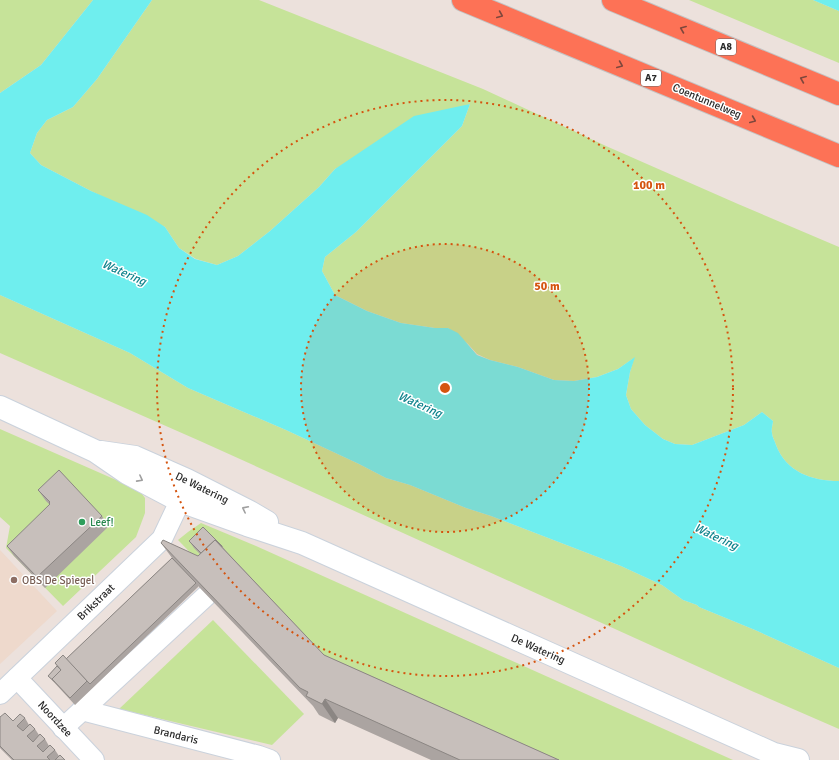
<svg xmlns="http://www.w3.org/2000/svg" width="839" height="760" font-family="Signika,sans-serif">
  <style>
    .education { fill: #eed9cc }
    .green { fill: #c6e399 }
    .water { fill: #6feeee }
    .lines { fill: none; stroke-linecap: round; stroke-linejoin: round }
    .minor-casing { stroke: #cad2dc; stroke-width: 22 }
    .secondary-casing { stroke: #cad2dc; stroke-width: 24 }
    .motorway-casing { stroke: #c3c3c3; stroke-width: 24 }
    .minor { stroke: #fff; stroke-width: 20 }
    .secondary { stroke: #fff; stroke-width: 22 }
    .motorway { stroke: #fd7256; stroke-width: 22 }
    .wall { fill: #aba4a1 }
    .shaded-wall { fill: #8b8683 }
    .building { fill: #c7bfbb; stroke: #8b8683 }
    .oneway { stroke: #7e473c }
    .oneway2 { stroke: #9f9f9f }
    .ring { fill: none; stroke: #d5540f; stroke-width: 2; stroke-dasharray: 2 4 }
    .leisure-dot { fill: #2e9e5b; stroke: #fff; stroke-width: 1.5 }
    .education-dot { fill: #8d6e63; stroke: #fff; stroke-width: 1.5 }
    .labels { text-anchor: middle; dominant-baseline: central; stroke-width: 3; stroke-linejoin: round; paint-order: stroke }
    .shield { fill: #fff; stroke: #6a6a6a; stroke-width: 1 }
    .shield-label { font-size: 10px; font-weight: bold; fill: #2a2a2a }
    .street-label { font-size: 11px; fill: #2a2a2a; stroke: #fff }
    .leisure-label { font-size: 11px; fill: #27864d; stroke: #fff; text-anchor: start }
    .education-label { font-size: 11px; fill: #785e54; stroke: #fff; text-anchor: start }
    .water-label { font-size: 12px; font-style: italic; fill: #0e838c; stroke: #fff }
    .centre { fill: #d5540f; stroke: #fff; stroke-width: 2 }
    .ring-label { font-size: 12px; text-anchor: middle; font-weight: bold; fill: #d5540f; stroke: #fff; stroke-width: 3; stroke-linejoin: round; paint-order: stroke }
  </style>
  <rect width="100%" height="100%" fill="#ece1dc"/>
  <path class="education" d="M0,550L57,611L0,664Z"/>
  <g class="green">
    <path d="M0,0H93L41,65L0,93Z"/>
    <path d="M152,0H259L483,89L606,146L738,204L839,247V481C812,481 786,472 776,445C775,441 772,437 772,433C771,429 773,424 773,421L762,412L744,425L692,445L675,444L663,439L645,425L631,409L626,395L630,372L634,358L618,369L597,377L574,381L554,380L518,367L490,360L477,354L468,344L448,328H435L401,323L367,311L335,295L322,271L325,257L356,232L462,126L470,104L335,169L319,187L270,231L238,256L217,265L196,259L179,248L165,227L91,191L41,165L30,153L37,133L47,120L73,107L97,79Z"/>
    <path d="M689,0H813L839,11V63Z"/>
    <path d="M0,295L130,353L188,388L286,430L359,464L386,478L410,485L466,508L491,516L621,566L662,585L683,600L697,605L699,607L755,630L839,668V729L754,692L200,441L0,353Z"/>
    <path d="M0,429L139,490L145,498V513L136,537L63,606L6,548L10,526L0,517Z"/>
    <path d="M201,523L256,546L733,760H523L329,669L212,575L178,540L188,532Z"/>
    <path d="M213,620L304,714L272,745L119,709Z"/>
  </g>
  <g class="water">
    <path d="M93,0H152L97,79L73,107L47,120L37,133L30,153L41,165L91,191L147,215L165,227L179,248L195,259L217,265L238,256L270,231L319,187L335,169L414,116L470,104L462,126L356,232L325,257L322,271L335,295L367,311L401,323L435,328H448L458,333L477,355L490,360L518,367L554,380L574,381L597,377L618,369L635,357L630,372L626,395L631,409L645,425L663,439L675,444L692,445L744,425L762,412L773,421C773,424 771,429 772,433C772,437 775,441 776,445C786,472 812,481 839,481V668L755,630L699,607L697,605L683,600L662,585L621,566L491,516L466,508L410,485L386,478L359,464L286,430L188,388L130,353L0,295V93L41,65Z"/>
    <path d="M813,0H839V11Z"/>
  </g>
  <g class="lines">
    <defs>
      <g id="minor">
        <path d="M17,678L94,760"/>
        <path d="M0,694L162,539L180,501L185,486"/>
        <path d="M82,710L259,756L270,760"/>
        <path d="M63,728L206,596"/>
      </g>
      <g id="secondary">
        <path d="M0,407L95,451L127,473L180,501L247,525L302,543L774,754L798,760"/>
        <path d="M101,452L135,457L187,480L250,512L267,522"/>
      </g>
      <g id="motorway">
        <path d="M463,0L839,156"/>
        <path d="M613,0L839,94"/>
      </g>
    </defs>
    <use href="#minor" class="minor-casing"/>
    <use href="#secondary" class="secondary-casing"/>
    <use href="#motorway" class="motorway-casing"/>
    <use href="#minor" class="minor"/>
    <use href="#secondary" class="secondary"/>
    <use href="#motorway" class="motorway"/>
  </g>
  <g class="wall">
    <path d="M38,490L102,516L109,526L45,588L14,556L7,546L50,505L46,501Z"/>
    <path d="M189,541L222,546L226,551L324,655L559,760H431L338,718L335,723L319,715L313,706L198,586V587L75,705L51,679L48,676L57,666L55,663L66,659L172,558L161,543L198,556L200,554L194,548Z"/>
    <path d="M0,717L13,721L25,718L29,725L35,729L39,735L45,739L49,746L55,750L59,756L65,760H12L0,748Z"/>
  </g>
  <path class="shaded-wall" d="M325,699L338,718L335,723L322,704Z"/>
  <g class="building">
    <path d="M59,470L102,516L37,577L7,546L50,504L49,503L50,502L38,490Z"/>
    <path d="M203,527L222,546V547L215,540L201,553L189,541Z"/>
    <path d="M163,540L198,556L215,540L324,655L559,760H460L325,699L322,704L306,696L308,692L300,688L161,543Z"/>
    <path d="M172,558L196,583L90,684L87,681L66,659Z"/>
    <path d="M63,655L87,681L70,698L52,679L61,670L55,663Z"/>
    <path d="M57,666L61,670L52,679L55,682L48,676Z"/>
    <path d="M5,713L13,721L20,714L25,718L17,726L23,731L30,724L35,729L27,736L33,742L40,734L45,739L37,746L43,752L50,745L55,750L47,757L50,760H14L0,746V717Z"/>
    <path d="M60,755L65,760H55Z"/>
  </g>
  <defs><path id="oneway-chevron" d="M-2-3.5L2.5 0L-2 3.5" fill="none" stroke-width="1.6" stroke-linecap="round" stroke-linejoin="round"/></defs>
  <g class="oneway">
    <use href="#oneway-chevron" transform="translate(500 15) rotate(23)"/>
    <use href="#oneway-chevron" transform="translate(683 29) rotate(-158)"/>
    <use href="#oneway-chevron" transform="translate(620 65) rotate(23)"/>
    <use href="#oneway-chevron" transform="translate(803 79) rotate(-157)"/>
    <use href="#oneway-chevron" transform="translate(753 120) rotate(23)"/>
  </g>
  <g class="oneway2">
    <use href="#oneway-chevron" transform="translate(140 479) rotate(28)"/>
    <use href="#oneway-chevron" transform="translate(245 509) rotate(-153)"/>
  </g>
  <circle cx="445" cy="388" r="144" fill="#d5540f" fill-opacity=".12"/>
  <g class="ring">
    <circle cx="445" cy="388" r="144"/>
    <circle cx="445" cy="388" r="288"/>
  </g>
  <circle class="leisure-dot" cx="82" cy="522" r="4"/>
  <circle class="education-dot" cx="14" cy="580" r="4"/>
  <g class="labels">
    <g class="shield">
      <rect x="716" y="39" width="20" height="16" rx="3"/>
      <rect x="641" y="70" width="20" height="16" rx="3"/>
    </g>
    <g class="shield-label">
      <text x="726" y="47">A8</text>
      <text x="651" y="78">A7</text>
    </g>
    <g class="street-label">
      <text transform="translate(707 101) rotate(23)">Coentunnelweg</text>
      <text transform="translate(202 488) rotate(26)">De Watering</text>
      <text transform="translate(96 602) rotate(-44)">Brikstraat</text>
      <text transform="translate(538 649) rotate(24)">De Watering</text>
      <text transform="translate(55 719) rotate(47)">Noordzee</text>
      <text transform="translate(176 735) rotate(14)">Brandaris</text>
    </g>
    <g class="leisure-label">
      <text x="90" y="522">Leef!</text>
    </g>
    <g class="education-label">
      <text x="22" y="580">OBS De Spiegel</text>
    </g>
    <g class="water-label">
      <text transform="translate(124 273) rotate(24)">Watering</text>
      <text transform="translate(420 405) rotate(24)">Watering</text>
      <text transform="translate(716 537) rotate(25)">Watering</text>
    </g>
  </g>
  <circle cx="445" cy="388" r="6" class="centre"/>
  <g class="ring-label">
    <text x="649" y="189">100 m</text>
    <text x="547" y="290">50 m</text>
  </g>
</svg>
